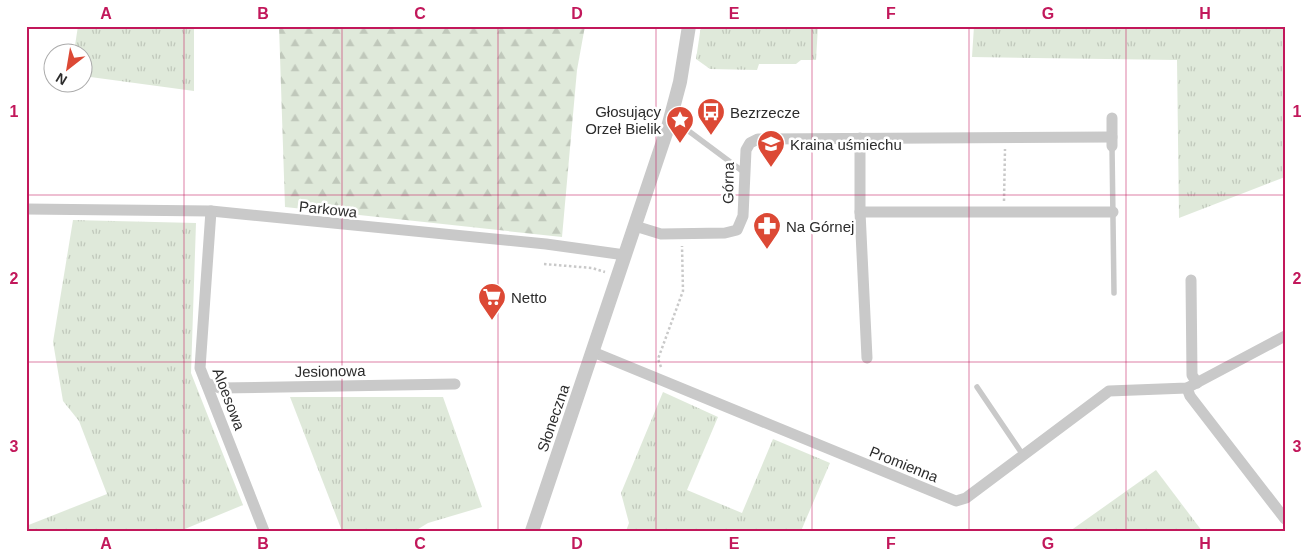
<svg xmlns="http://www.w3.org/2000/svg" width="1311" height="557" font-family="Arial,sans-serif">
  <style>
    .grass { fill: url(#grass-tufts) }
    .forest { fill: url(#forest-firs) }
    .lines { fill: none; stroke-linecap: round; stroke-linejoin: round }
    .path { stroke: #c9c9c9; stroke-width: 2.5; stroke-dasharray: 2.5 2.5; stroke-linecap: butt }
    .service { stroke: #c9c9c9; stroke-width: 5.5 }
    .minor { stroke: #c9c9c9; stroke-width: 11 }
    .tertiary { stroke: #c9c9c9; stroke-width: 14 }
    .grid { fill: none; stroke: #c2185b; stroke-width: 1; stroke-opacity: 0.55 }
    .labels { text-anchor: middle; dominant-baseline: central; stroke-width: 5; stroke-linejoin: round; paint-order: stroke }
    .poi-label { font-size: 15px; fill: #2c2c2c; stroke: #fff; text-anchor: start }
    .street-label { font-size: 15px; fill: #2c2c2c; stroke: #fff }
    .neatline { fill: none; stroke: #c2185b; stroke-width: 2 }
    .grid-label { font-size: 16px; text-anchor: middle; font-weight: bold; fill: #c2185b }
  </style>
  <defs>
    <pattern id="grass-tufts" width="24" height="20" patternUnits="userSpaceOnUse" patternTransform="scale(1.25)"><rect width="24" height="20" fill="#dfe9da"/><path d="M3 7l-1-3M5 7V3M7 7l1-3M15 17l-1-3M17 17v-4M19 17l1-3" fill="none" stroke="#c0c8bb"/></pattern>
    <pattern id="forest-firs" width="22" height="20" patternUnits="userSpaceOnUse" patternTransform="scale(1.25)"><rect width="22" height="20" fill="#dfe9da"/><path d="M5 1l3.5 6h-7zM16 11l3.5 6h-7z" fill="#c0c8bb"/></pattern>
  </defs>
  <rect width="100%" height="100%" fill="#fff"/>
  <g class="grass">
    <path d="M78,26H194V91L83,76L82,52H74Z"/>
    <path d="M701,26H818L816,60H801L796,64H759L757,70L710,69L696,59Z"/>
    <path d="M974,26H1285V177L1179,218L1177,60L972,57Z"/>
    <path d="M73,220L196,223L191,373L243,505L180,531H26V526L107,494L79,421L63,401L53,342Z"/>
    <path d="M663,392L718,417L687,490L742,513L773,439L830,463L801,531H626L629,523L621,493Z"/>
    <path d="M290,397H443L482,507L428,523L415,531H342Z"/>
    <path d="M1156,470L1202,531H1070Z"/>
  </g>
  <path class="forest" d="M279,26H585L577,70L562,237L285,207Z"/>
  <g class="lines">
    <g class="path">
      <path d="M1004,201L1005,149"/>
      <path d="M544,264L592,268L605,272"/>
      <path d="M661,367L658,359L683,291L682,246"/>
    </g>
    <g class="service">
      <path d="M671,122L690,132L745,173"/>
      <path d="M1112,146L1114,293"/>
      <path d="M977,387L1023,455"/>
    </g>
    <g class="minor">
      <path d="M860,138V212H1113"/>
      <path d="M1112,146V118"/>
      <path d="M26,209L211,211L546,244L625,255"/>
      <path d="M211,211L200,368L264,531"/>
      <path d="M860,212L867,358"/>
      <path d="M635,226L661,234L725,233L737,230L743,216L746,150L750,143L758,139L1112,137"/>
      <path d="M1191,280L1192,375L1197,383"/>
      <path d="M593,352L956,501L966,498L1109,391L1187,388L1285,336"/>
      <path d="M206,383L220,388L455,384"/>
      <path d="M1187,388L1190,396L1285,519"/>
    </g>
    <path class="tertiary" d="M532,531L668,127L680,82L689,26"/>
  </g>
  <path class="grid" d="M184,26V531M342,26V531M498,26V531M656,26V531M812,26V531M969,26V531M1126,26V531M26,195H1285M26,362H1285"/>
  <defs>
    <symbol id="bus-pin" viewBox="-11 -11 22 30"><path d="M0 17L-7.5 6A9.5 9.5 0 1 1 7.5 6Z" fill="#dc4935" stroke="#fff"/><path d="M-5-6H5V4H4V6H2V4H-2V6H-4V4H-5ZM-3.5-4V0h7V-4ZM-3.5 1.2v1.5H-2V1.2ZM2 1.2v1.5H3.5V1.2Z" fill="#fff"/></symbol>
    <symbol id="sight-pin" viewBox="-11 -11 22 30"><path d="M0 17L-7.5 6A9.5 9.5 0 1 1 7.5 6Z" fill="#dc4935" stroke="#fff"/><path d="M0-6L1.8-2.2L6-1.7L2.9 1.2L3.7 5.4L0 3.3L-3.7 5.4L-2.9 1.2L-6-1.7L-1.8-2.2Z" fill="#fff"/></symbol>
    <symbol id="school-pin" viewBox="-11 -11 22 30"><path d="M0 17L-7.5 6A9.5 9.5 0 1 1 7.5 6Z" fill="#dc4935" stroke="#fff"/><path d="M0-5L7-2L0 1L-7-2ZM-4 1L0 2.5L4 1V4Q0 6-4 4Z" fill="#fff"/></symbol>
    <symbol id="pharmacy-pin" viewBox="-11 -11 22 30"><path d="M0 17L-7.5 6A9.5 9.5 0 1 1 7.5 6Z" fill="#dc4935" stroke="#fff"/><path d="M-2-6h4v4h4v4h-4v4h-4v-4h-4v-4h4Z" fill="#fff"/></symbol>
    <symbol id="supermarket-pin" viewBox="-11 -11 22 30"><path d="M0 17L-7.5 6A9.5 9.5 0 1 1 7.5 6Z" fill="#dc4935" stroke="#fff"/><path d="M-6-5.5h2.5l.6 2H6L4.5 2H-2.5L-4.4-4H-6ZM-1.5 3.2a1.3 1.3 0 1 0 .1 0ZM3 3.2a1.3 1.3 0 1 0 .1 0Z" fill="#fff"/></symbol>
  </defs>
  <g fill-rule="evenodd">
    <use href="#bus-pin" x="695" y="96" width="32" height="43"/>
    <use href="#sight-pin" x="664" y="104" width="32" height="43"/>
    <use href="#school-pin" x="755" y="128" width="32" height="43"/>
    <use href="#pharmacy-pin" x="751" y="210" width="32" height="43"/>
    <use href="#supermarket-pin" x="476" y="281" width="32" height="43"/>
  </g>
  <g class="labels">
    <g class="poi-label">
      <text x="661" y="111" text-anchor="end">Głosujący<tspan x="661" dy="17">Orzeł Bielik</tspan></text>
      <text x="730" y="112">Bezrzecze</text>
      <text x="790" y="144">Kraina uśmiechu</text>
      <text x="786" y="226">Na Górnej</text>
      <text x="511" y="297">Netto</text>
    </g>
    <g class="street-label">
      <text transform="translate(728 183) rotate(-89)">Górna</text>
      <text transform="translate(328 209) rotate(6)">Parkowa</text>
      <text transform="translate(330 371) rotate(-1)">Jesionowa</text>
      <text transform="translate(229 399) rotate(69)">Aloesowa</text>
      <text transform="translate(553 418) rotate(-71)">Słoneczna</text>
      <text transform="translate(904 464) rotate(22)">Promienna</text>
    </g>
  </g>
  <rect width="1311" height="557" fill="none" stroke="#ffffff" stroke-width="55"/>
  <g transform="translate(68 68) rotate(211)"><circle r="24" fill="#ffffff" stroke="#ababab"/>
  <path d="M0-4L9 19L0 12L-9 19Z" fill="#dc4935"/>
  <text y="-8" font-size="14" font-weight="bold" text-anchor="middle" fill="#2c2c2c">N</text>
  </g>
  <rect x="28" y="28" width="1256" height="502" class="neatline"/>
  <g class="grid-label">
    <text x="106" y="19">A</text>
    <text x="263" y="19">B</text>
    <text x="420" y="19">C</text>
    <text x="577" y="19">D</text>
    <text x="734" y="19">E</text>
    <text x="891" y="19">F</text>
    <text x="1048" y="19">G</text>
    <text x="1205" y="19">H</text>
    <text x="14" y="117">1</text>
    <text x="1297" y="117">1</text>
    <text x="14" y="284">2</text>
    <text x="1297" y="284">2</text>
    <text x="14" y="452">3</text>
    <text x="1297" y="452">3</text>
    <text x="106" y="549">A</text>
    <text x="263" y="549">B</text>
    <text x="420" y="549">C</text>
    <text x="577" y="549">D</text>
    <text x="734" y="549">E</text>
    <text x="891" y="549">F</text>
    <text x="1048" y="549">G</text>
    <text x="1205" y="549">H</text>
  </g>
</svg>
